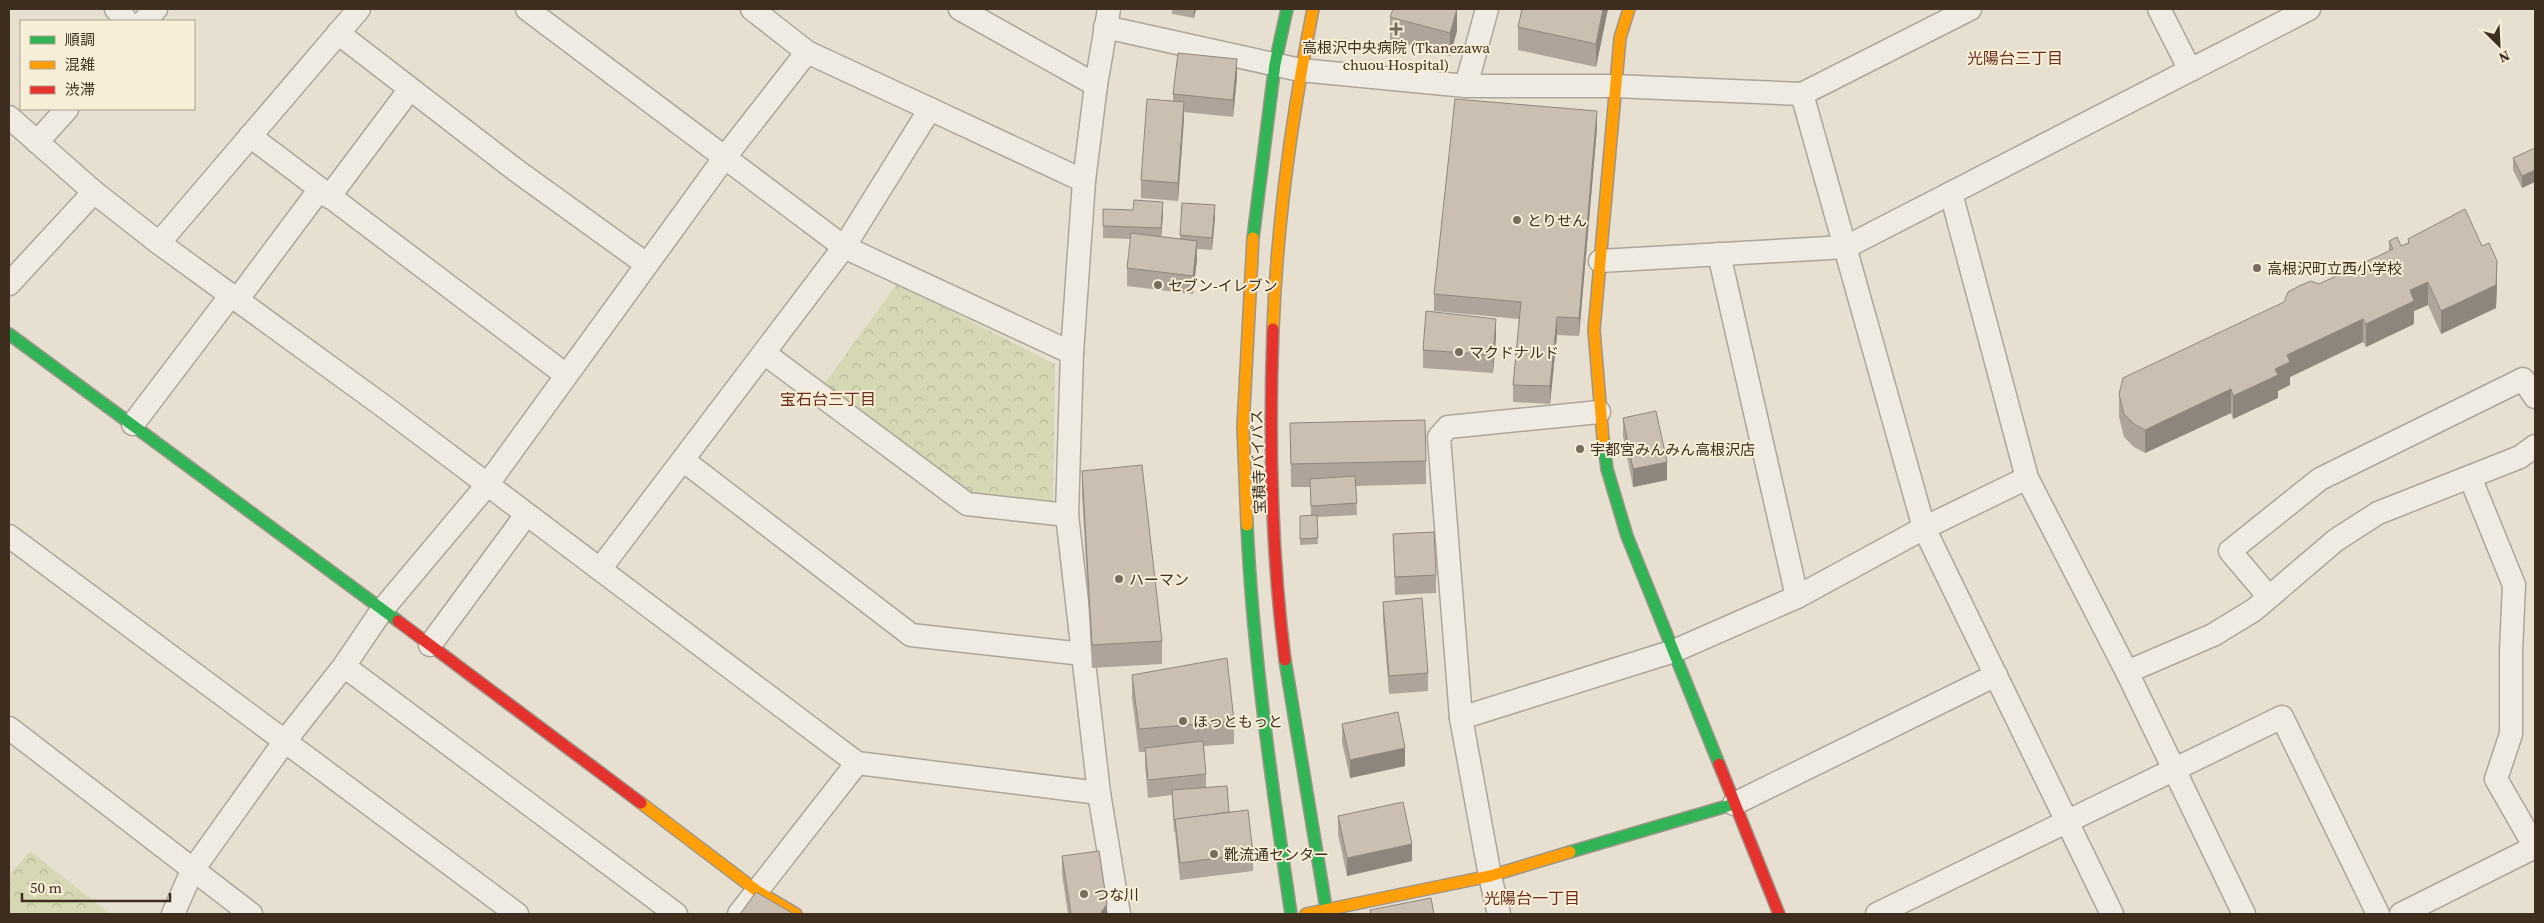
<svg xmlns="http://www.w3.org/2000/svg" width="2544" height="923" font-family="'Source Serif 4','Noto Sans JP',serif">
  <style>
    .forest { fill: url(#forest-crowns) }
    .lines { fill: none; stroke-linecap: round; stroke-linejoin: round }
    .street-casing { stroke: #ada599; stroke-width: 25 }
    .fast-casing { stroke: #9c958a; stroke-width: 14 }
    .slow-casing { stroke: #9c958a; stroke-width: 14 }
    .jam-casing { stroke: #9c958a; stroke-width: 14 }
    .street { stroke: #efebe3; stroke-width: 22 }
    .fast { stroke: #30b455; stroke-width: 11 }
    .slow { stroke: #ff9f0a; stroke-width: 11 }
    .jam { stroke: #e5322d; stroke-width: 11 }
    .wall { fill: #afa499 }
    .shaded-wall { fill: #8e867d }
    .building { fill: #cbbfb2; stroke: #8e867d }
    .poi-dot { fill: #786c5e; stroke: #f7eed8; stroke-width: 2 }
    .labels { text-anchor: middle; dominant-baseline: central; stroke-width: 4; stroke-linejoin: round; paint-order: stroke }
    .poi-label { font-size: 15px; fill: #3d2e20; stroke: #f7eed8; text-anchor: start }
    .street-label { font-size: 15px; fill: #3d2e20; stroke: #f7eed8 }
    .neighbourhood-label { font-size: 16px; fill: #6b2e1e; stroke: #f7eed8 }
  </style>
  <defs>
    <pattern id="forest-crowns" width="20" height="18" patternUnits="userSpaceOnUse" patternTransform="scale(1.25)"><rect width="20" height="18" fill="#d6d7b3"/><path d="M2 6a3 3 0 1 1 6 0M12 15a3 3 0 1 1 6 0" fill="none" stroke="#b9b99a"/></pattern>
  </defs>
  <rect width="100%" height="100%" fill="#e7e0d1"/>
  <g class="forest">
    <path d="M897,284L1055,364L1053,502L969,497L824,384Z"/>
    <path d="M30,851L110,914H9V875Z"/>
  </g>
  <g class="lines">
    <defs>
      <g id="street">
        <path d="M116,9L127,21"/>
        <path d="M527,9L844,247L1072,353"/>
        <path d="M752,9L807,52L930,109"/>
        <path d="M960,9L1096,85"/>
        <path d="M1109,9L1096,85L1084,181L1072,353L1067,515L1099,793L1119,914"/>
        <path d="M2159,9L2190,70"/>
        <path d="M144,21L156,9"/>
        <path d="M1105,27L1300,70L1466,86H1614L1802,94L1970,9"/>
        <path d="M338,33L517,171L646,264"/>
        <path d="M1466,86L1487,9"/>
        <path d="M1802,94L1924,528L2112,914"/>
        <path d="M9,117L94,192L159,243L386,408L857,763L1099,793"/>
        <path d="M250,136L566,375"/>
        <path d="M37,142L67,109"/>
        <path d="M1951,193L2027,478L2127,672"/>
        <path d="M329,197L410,89"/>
        <path d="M159,243L359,9"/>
        <path d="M1719,254L1797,597"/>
        <path d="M1600,261L1846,247L2309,9"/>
        <path d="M9,284L94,192"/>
        <path d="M237,300L320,189"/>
        <path d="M764,353L967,504L1067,515"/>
        <path d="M133,424L231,295"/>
        <path d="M683,460L911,635L1083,654"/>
        <path d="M9,536L517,914"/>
        <path d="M600,569L844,247L930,109L1084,181"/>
        <path d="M2269,597L2230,551L2320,479L2523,379L2535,397"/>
        <path d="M430,645L526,515"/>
        <path d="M344,666L676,914"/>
        <path d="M1461,718L1674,651L1797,597L1924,528L2027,478"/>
        <path d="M9,728L251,914"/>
        <path d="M1734,804L1996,675"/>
        <path d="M173,914L192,871L285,741L344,666L382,610L487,485L725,157L807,52"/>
        <path d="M739,914L857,763"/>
        <path d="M1499,914L1490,876L1461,718L1439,437L1448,427L1599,412"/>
        <path d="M1877,914L2282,717L2378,914"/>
        <path d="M2244,914L2127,672L2213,635L2254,610L2336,540L2378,513L2520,457L2535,446"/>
        <path d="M2401,914L2535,847L2496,779L2511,734V652L2514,585L2470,477"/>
      </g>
      <g id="fast">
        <path d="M1253,238L1275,64L1287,9"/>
        <path d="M9,334L398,621"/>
        <path d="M1603,439L1607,469L1627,536L1719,764"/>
        <path d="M1247,525C1253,655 1272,785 1291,914"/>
        <path d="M1285,660L1327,914"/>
        <path d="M1570,852L1734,804"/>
      </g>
      <g id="slow">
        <path d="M1273,329C1277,221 1292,115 1313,9"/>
        <path d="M1603,439L1594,330L1620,38L1629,9"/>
        <path d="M1247,525L1243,427L1253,238"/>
        <path d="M641,803L757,891L796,914"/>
        <path d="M1306,914L1490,876L1570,852"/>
      </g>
      <g id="jam">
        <path d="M1273,329C1269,439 1271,550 1285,660"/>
        <path d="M398,621L641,803"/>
        <path d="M1719,764L1779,914"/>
      </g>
    </defs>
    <use href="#street" class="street-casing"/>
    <use href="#fast" class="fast-casing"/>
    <use href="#slow" class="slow-casing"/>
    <use href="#jam" class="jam-casing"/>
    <use href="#street" class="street"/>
    <use href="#fast" class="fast"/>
    <use href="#slow" class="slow"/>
    <use href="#jam" class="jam"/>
  </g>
  <g class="wall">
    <path d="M1172,9H1196L1194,18L1172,14Z"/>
    <path d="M1522,9H1608L1596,67L1518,50V27Z"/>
    <path d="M1390,17L1457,31L1450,56L1390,40Z"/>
    <path d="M1237,77L1233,117L1184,112L1178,201L1141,198V180L1173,101V94Z"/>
    <path d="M1597,128L1579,336L1557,335L1550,404L1513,402V385L1519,319L1434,311V294Z"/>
    <path d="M2535,148L2522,188L2513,170V158Z"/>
    <path d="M1182,203L1215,217L1212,250L1197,249V259L1193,294L1127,286V268L1131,239L1103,238V209L1163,214L1161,237L1180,239Z"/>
    <path d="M2408,239L2497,284L2496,308L2441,334L2428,305L2414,311V324L2366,347L2363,342L2290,377V385L2278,391V398L2233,419L2231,413L2145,453L2134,447L2124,437L2119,417V394L2284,302L2389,251V241L2401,246L2408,243Z"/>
    <path d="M1496,336L1493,373L1423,368V350Z"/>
    <path d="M1623,418L1667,480L1633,487L1623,436Z"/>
    <path d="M1290,423L1426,461V484L1356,486L1357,515L1317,517L1318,544L1300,545V516H1311L1310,487H1291Z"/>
    <path d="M1082,471L1162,641V664L1092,668L1082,494Z"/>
    <path d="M1393,534L1436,575V593L1395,595Z"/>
    <path d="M1383,602L1428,673V691L1389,694L1383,620Z"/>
    <path d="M1132,675L1234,721V744L1204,746L1206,774V788L1229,812L1253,853V871L1180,880L1175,832H1174L1172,795L1148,798L1145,765V752H1139L1132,698Z"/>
    <path d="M1342,724L1405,766L1350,778L1342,742Z"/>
    <path d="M1338,816L1412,861L1347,876L1338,834Z"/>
    <path d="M1062,856L1107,914H1068L1062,874Z"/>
  </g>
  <g class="shaded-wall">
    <path d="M1194,9H1196L1194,18Z"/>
    <path d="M1457,9V31L1450,56V33Z"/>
    <path d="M1603,9H1608L1596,67V44Z"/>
    <path d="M1237,59V77L1233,117V100Z"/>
    <path d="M1184,102V120L1178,201V183Z"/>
    <path d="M1597,111V128L1579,336V318Z"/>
    <path d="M2535,170V182L2522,188V176Z"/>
    <path d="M1163,202V214L1161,240V228Z"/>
    <path d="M1215,205V217L1212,250V238Z"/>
    <path d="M1197,241V259L1193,294V276Z"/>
    <path d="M2497,261V284L2496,308L2441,334V311Z"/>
    <path d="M2428,282V305L2414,311V324L2366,347V324L2410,290Z"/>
    <path d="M1557,317V335L1550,404V386Z"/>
    <path d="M1496,319V336L1493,373V355Z"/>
    <path d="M2363,319V342L2290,377V385L2278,391V398L2233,419V396L2275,369L2287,355Z"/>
    <path d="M2231,389V413L2145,453V430Z"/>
    <path d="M1667,462V480L1633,487V469Z"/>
    <path d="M1405,748V766L1350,778V760Z"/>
    <path d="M1412,844V861L1347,876V858Z"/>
    <path d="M1107,904V914H1100Z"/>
  </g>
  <g class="building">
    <path d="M1393,9H1457L1450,33L1390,17Z"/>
    <path d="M1522,9H1603L1596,44L1518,27Z"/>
    <path d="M1178,53L1237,59L1233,100L1173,94Z"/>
    <path d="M1147,99L1184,102L1178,183L1141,180Z"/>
    <path d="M1455,99L1597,111L1579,318L1557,317L1550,386L1513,385L1521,302L1434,294Z"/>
    <path d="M2535,148V170L2522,176L2513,158Z"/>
    <path d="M1134,200L1163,202L1161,228L1103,226V209L1133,210Z"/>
    <path d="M1182,203L1215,205L1212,238L1180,235Z"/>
    <path d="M2465,209L2482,246L2489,243L2497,261L2496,285L2441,311L2428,282L2410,290L2414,301L2366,324L2363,319L2287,355L2290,362L2275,369L2278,375L2233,396L2231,389L2145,430L2134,424L2124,414L2119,394L2123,378L2284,302L2288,292L2299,286L2311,281L2319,284L2393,249L2389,241L2397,237L2401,246L2409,243L2408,239Z"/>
    <path d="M1131,233L1197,241L1193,276L1127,268Z"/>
    <path d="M1426,311L1496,319L1493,355L1423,350Z"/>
    <path d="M1656,411L1667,462L1633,469L1623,418Z"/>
    <path d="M1425,420L1426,461L1291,464L1290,423Z"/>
    <path d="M1142,465L1162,641L1092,645L1082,471Z"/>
    <path d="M1355,476L1357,503L1311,506L1310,479Z"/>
    <path d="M1317,515L1318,538L1300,539V516Z"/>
    <path d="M1434,532L1436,575L1395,577L1393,534Z"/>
    <path d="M1422,598L1428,673L1389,676L1383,602Z"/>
    <path d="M1227,658L1234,721L1139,729L1132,675Z"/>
    <path d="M1398,712L1405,748L1350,760L1342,724Z"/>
    <path d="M1203,741L1206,774L1148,780L1145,748Z"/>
    <path d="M1227,786L1229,812L1174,820L1172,790Z"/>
    <path d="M1403,802L1412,844L1347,858L1338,816Z"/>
    <path d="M1248,810L1253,853L1180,863L1175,819Z"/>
    <path d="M1099,851L1107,904L1100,914H1071L1062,856Z"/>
    <path d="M756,892L794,914H740Z"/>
    <path d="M1431,898L1434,914H1371L1370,910Z"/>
  </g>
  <g class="poi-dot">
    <path d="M1393.5 21.5h5v5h5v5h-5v5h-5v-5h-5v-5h5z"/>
    <circle cx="1517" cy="220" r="5"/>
    <circle cx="2257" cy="268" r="5"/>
    <circle cx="1158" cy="285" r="5"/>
    <circle cx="1459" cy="352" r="5"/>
    <circle cx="1580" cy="449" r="5"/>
    <circle cx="1119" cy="579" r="5"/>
    <circle cx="1183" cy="721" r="5"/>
    <circle cx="1214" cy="854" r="5"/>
    <circle cx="1084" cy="894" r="5"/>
  </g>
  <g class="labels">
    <g class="poi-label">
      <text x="1396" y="47" text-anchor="middle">高根沢中央病院 (Tkanezawa<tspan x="1396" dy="17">chuou Hospital)</tspan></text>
      <text x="1527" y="220">とりせん</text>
      <text x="2267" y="268">高根沢町立西小学校</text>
      <text x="1168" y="285">セブン-イレブン</text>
      <text x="1469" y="352">マクドナルド</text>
      <text x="1590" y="449">宇都宮みんみん高根沢店</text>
      <text x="1129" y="579">ハーマン</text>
      <text x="1193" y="721">ほっともっと</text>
      <text x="1224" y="854">靴流通センター</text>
      <text x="1094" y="894">つな川</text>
    </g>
    <g class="street-label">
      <text transform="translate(1258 462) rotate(-92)">宝積寺バイパス</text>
    </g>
    <g class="neighbourhood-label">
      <text x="2015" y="58">光陽台三丁目</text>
      <text x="828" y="399">宝石台三丁目</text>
      <text x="1532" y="898">光陽台一丁目</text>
    </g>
  </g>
  <rect width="2544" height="923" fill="none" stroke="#3d2e20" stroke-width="20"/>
  <rect x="20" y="20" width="175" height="90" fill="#f7eed8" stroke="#ada18e"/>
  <rect x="30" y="36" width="25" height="8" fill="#30b455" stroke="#ada18e"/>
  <text x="65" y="45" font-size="15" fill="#3d2e20">順調</text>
  <rect x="30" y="61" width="25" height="8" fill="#ff9f0a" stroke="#ada18e"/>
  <text x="65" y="70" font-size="15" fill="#3d2e20">混雑</text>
  <rect x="30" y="86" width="25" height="8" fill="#e5322d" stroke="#ada18e"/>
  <text x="65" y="95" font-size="15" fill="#3d2e20">渋滞</text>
  <g transform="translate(2499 45) rotate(156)" stroke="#f7eed8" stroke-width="4" paint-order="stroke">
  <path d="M0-4L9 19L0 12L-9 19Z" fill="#3d2e20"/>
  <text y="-8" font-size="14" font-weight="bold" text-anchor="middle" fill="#3d2e20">N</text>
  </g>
  <path d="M22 893v8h148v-8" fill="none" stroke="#3d2e20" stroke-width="2.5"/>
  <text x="30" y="893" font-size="15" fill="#3d2e20" stroke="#f7eed8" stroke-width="4" paint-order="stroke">50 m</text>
</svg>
